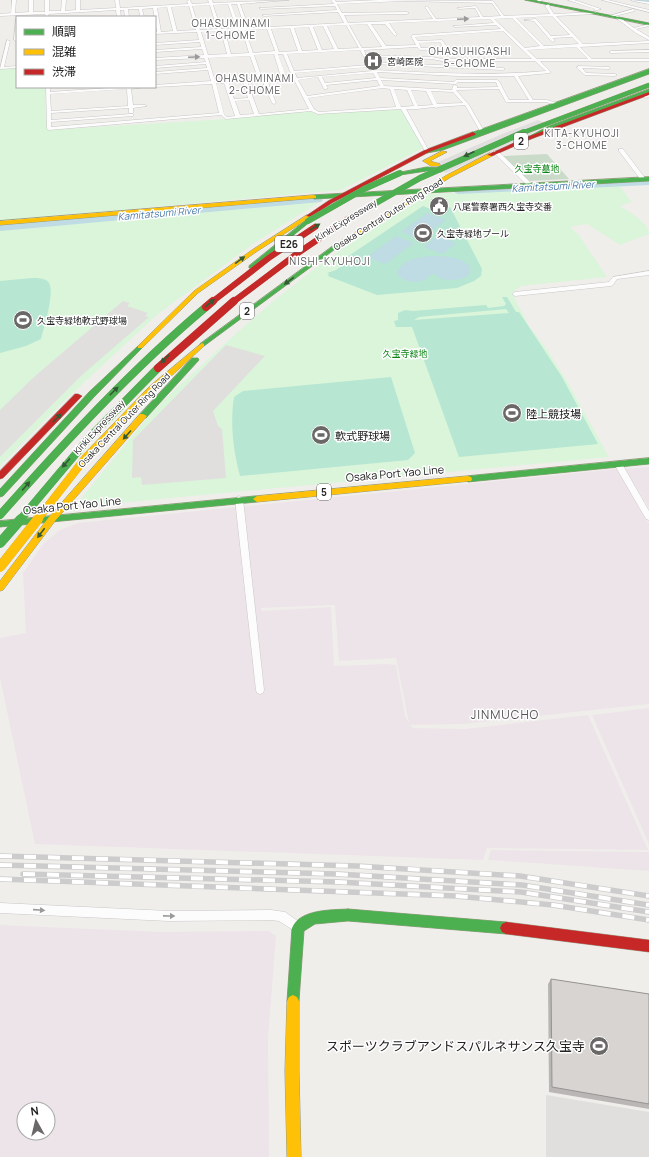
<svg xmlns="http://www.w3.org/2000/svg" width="649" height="1157" font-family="Manrope,'Noto Sans JP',sans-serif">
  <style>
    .industrial { fill: #ede4e9; fill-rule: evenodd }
    .cemetery { fill: #cadbca }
    .park { fill: #daf5da }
    .pitch { fill: #b7e6d2; fill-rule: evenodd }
    .parking { fill: #e0dfde }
    .water { fill: #bfdbe3 }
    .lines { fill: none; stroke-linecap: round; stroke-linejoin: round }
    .river { fill: #bfdbe3; fill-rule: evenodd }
    .street-casing { stroke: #c9c8c7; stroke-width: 1 }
    .fast-casing { stroke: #999a82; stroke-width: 1 }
    .slow-casing { stroke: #999a82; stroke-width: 1 }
    .jam-casing { stroke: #999a82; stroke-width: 1 }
    .street { fill: #fdfcfc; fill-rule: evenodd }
    .fast { fill: #4caf50; fill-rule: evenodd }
    .slow { fill: #ffc107; fill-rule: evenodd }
    .jam { fill: #c62828; fill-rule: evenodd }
    .rail-casing { stroke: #ccc; stroke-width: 5.5 }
    .rail { stroke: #fff; stroke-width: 4; stroke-dasharray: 12; stroke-linecap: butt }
    .fast-bridge-far3-casing { stroke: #a79c86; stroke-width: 5; stroke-linecap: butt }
    .fast-bridge-far2-casing { stroke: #a79c86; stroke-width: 6; stroke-linecap: butt }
    .fast-bridge-far1-casing { stroke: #a79c86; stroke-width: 8; stroke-linecap: butt }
    .fast-bridge-casing { stroke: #a79c86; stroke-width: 10; stroke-linecap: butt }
    .slow-bridge-far1-casing { stroke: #a79c86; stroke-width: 8; stroke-linecap: butt }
    .slow-bridge-casing { stroke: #a79c86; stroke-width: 10; stroke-linecap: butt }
    .jam-bridge-far1-casing { stroke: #a79c86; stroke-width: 6; stroke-linecap: butt }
    .jam-bridge-casing { stroke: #a79c86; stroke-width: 8; stroke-linecap: butt }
    .fast-bridge-far3 { stroke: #4caf50; stroke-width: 4.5 }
    .fast-bridge-far2 { stroke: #4caf50; stroke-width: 6 }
    .fast-bridge-far1 { stroke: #4caf50; stroke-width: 8 }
    .fast-bridge { stroke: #4caf50; stroke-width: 10 }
    .slow-bridge-far1 { stroke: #ffc107; stroke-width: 8 }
    .slow-bridge { stroke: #ffc107; stroke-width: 10 }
    .jam-bridge-far1 { stroke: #c62828; stroke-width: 6 }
    .jam-bridge { stroke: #c62828; stroke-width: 8 }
    .wall { fill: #b9b6b5 }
    .building { fill: #d7d4d2; stroke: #969493 }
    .oneway { fill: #9a9a9a }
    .oneway2 { fill: #335a34 }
    .labels { text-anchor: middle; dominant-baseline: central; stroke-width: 3; stroke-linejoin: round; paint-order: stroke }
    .far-poi-label { font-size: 9px; fill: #222; stroke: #fff; text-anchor: start }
    .far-park-label { font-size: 9px; fill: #0c8416; stroke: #fff }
    .far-street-label { font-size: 9px; fill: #222; stroke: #fff }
    .far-neighbourhood-label { font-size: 10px; letter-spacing: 1px; fill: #555; stroke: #fff }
    .shield { fill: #fff; stroke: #646464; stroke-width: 1 }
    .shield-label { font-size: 10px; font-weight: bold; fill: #222 }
    .far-water-label { font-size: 10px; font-style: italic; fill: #4a7aab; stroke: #fff }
    .poi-label { font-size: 11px; fill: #222; stroke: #fff; text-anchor: start }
    .street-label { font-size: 11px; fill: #222; stroke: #fff }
    .neighbourhood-label { font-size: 12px; letter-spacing: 1px; fill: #555; stroke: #fff }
    .near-poi-label { font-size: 13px; fill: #222; stroke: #fff; text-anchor: end }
  </style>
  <rect width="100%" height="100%" fill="#f0eeeb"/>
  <g class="industrial">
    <path d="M649,467V508L625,469Z"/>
    <path d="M617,469L649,524V704L463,724L410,725L413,728L465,729L588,715L648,850L487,848L483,860L35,844L0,678V638L26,633L23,573L44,543L60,530L78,523ZM335,605L339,661L396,658L409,723L405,716L396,665L386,664L334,666L331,607L262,611L261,608Z"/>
    <path d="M649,708V844L592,715Z"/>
    <path d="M491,850L649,852V871L488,860Z"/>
    <path d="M0,925L161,932L269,931L276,936L268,1038L269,1157H0ZM24,1109H48V1133H24Z"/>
  </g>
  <path class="cemetery" d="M547,154L569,179L529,181L503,156Z"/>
  <g class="park">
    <path d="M17,68V87H46L47,130L227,119L310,111L315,114L399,109L404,112L423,148L341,190L0,221V69Z"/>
    <path d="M618,184L632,202L620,206C629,212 649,222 649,234L620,245L587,224L570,227L579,235L607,277L521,286L512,293L529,326L548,351L568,383L609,457L118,503C108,512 91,503 80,500C101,474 122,448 144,422C161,402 182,383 202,365C271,299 345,241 429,194Z"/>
    <path d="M317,200L318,203L253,244L158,314L64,401L0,466V228Z"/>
  </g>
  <g class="pitch">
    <path d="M423,206L428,208L450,207L482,269L481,276L474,281L457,288L377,295L328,276L329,274L327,273L336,270L351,259L347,257Z"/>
    <path d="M32,278C37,278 46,278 49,283C55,292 44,327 41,339L26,346L0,353V281Z"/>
    <path d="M502,297H507L516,312H519L562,377L598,444L459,457L412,327H396L394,321L398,320V313L405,310L413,311L486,305L488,308L504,306L506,304ZM506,309L509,313L414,320L419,317Z"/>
    <path d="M391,377L415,453L408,460L240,476C233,450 230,423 234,397L243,391Z"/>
  </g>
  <g class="parking">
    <path d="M538,120L550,125L446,173L429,166L502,134Z"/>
    <path d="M123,301L130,303L127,306L148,313L145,316L149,317L82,375L0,457V410L34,377Z"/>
    <path d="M226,345L265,356L213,411L218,426L222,429L226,478L142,485L141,477L132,478L133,440Z"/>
    <path d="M546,1095L649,1112V1157H546Z"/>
  </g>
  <g class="water">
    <path d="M427,213L446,220L420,239L401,232Z"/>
    <path d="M396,236L414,243L385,264L367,257Z"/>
    <path d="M437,236L456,243L443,254L424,247Z"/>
    <path d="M433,256C445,256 462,257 470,267C473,281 451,281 442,279C438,278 438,276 434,274C429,274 429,278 424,280C415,284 403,282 397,274C401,259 419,257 433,256Z"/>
  </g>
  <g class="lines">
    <g class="river">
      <path d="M634,0H649V4L635,2Z"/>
      <path d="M649,179V185L458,194L452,191L458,188Z"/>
      <path d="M317,197L321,198L323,200L321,202L0,231V223Z"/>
    </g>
    <defs>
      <g id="street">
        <path d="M12,0H16L15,13L29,12V0H33V12H45V0H49V11H61L62,0H66L65,11L76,10V0H80V10L116,8L115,0H119L120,8L188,4L187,1L189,0H190L192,4L209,3L208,0H212L213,3L289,0L240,4L249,28L266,27L265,23L267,22L270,27L344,23L338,12L264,16L262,15L337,10L335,6L261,9L259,8L334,4L331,0H335L336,2L379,0L493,1L504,16L550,14L545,6L549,3L551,4L549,6L554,14L596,12L595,14L556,16L583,44L649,41V43L580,47L592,59H649V61H540L550,71V73L518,76L533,100H547L557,103V105L546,102H506L499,89L456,90L469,105L484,131L482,132L480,131L465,105L438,107L436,108L434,107L417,109H406L429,151L427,152L425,151L401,109L318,114L311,111L226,119L221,115L49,130L47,129L46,87H50V92L123,87H145L131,89L133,105H145L147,106L133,108V113H129V108L51,113V120L131,114H133V116L51,122V127L219,113L212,84L155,87H154L155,85L211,81L208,70L155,74V72L207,68L206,64L155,68V66L206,62L204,58L155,60V58L204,55L202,49L155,52V50L201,47L200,42L155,45V43L199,40L197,32L155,34V32H157L153,8L142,9L144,17H140L139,9H128L129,17H125L124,10H120L121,17H117L116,10L49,14L47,17H46L45,14L0,16V14L11,13ZM403,1L492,3L501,16L483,17L476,6L457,8L459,9L475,8L480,17L436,19L427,6L425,7L433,19L348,23L344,15L407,14L409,13L407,12L342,13L337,4ZM228,4L236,28L221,29L213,5ZM231,4H237L245,28H240ZM210,5L217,29L200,30L192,6ZM189,6L196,30L177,31L171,7ZM167,7L173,31L161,32L157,8ZM552,16L570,35L551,36L536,19L524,20L534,21L552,42L555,41L553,38L572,37L579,44L544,46L516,18ZM512,18L540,46L525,48L494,19ZM490,19L494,23L453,26L455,27L496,25L501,29L413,35L411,36L416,45L386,46L371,24H385L395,36L397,35L389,23ZM367,24L382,47L362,48L349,25ZM346,25L359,48L338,49L327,26ZM323,26L334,49L322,50L313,27ZM309,27L318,50L302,51L294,28ZM290,28L298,51L279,52L271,29ZM267,29L275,51L253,53L245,30ZM242,30L249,53L231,54L225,31ZM221,31L227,54L208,55L201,32ZM503,31L532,59H442L432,57L366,55L364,50L417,47L420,50L445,49L449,53L451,52L442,40L418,41L415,37ZM440,42L443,47L421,48L419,43ZM576,47L588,59H537L527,50ZM360,50L368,65L294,71L287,54ZM274,54L281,77L262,78L254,55ZM278,54H283L292,76H286ZM250,56L258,78L215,81L208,58ZM368,57L432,59L442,61H535L546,71C489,76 432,73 375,70L372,64L503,70L505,69L503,68L371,62ZM370,67L372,71L297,78L295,73ZM377,72L458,76H514L529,100H509L499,81L497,80H456L454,82L380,78ZM373,73L376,78L325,83L322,77ZM318,77L324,89H326L328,88L326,85L377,80L380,86L307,96L298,80ZM293,78L309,109L259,114L247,81L262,80L272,103L274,104L276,103L267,80ZM381,80L456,84L458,82H496L498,87L457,88V86L455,85L453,86L452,90L384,86ZM243,82L248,98L234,99L229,83ZM216,83H224L235,116L227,117L224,114ZM383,88L390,89L396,107L319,112L314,109L308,98ZM127,89L128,106L51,111L50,94ZM394,89L407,90L414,106L401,107ZM411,90L426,91L433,105L418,106ZM431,91L453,92L463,103L437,104ZM249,100L254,114L240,115L235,101Z"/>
        <path d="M538,0H543L539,2L537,1Z"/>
        <path d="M568,0H574L601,9L594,11L595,9Z"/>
        <path d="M602,0H608L649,10V12Z"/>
        <path d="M631,0L649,2V4L633,1Z"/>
        <path d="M634,9L635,11L611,17L609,16Z"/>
        <path d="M616,16H618L634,28L649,24V26L636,29L649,37V40L636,33L616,18Z"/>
        <path d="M16,19H17L16,41L14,40Z"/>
        <path d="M7,40L10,41L4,67L17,66V68L0,69Z"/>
        <path d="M649,50V52L611,53L609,52L611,51Z"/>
        <path d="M578,66L609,67L610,69L582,68L586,73L615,74L617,75L615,76L585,75L577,68Z"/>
        <path d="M647,95H649V97L645,98L643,97Z"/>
        <path d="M619,149H623L645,178V180H641L619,151Z"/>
        <path d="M494,151H498L532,184V186H528L494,153Z"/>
        <path d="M649,271V275L617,279L613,285L611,286L515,296L512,294L515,292L609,282L613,277Z"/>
        <path d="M615,462H621L649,511V520L646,519L614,464Z"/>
        <path d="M239,496L243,499L264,690L263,693L260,694L257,693L256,690L235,499Z"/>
        <path d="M0,903L169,911L271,910L285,912L302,924L303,928L302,932L298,933L279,921L271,920L169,921L0,913Z"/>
      </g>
      <g id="fast">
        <path d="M525,0H533L649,23V25Z"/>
        <path d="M649,69V74L443,150L427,153L424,151L440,148L473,135L470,134L471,133Z"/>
        <path d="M649,89V92L553,128L531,139L526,138L549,126Z"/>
        <path d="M427,167L441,168L444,170L441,172L427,171L400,175L397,173Z"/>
        <path d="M649,177V181L314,199L311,197L314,195Z"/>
        <path d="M306,220L311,221L253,268H249V266Z"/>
        <path d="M337,243L342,244L204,346H200V344Z"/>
        <path d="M140,345L142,346V348L95,396L3,496L0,497V489L89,392L138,346Z"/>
        <path d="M192,358H198L199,360L146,418H140V414Z"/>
        <path d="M649,458V464L468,482L464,479L468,476Z"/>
        <path d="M257,496L261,499L257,502L0,527V521Z"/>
        <path d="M348,909L506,922L510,924L512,928L510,932L506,934L348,921L315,924L304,931L299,1001L297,1005L293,1007L289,1005L287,1001L292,928C300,909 331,910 348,909Z"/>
      </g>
      <g id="slow">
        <path d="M442,151L447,152L430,161L440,164V166H431L423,161Z"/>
        <path d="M490,153L493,155L492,156L451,177L341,245L336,244L447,175Z"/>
        <path d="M314,195L316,196V198L0,225V221Z"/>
        <path d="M307,215L312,216L256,252L198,293L142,348H138V346L194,291L252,250Z"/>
        <path d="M202,343L204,344V346L156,390L90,458H84L83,456L84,454L150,386Z"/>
        <path d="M140,414H143L147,416L55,521L3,590L0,591V581L49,517Z"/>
        <path d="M468,476L471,477L472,479L471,481L257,502L253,499L257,496Z"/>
        <path d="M293,995L297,997L299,1001V1071L301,1157H287L285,1071L287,1001L289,997Z"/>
      </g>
      <g id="jam">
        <path d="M649,92V95L531,139L492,156L487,155L527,137Z"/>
        <path d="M473,132L476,134L475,135L429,152L332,203L311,217L306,216L328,201L425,150Z"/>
        <path d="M75,394H78L82,396L3,478L0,479V471Z"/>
        <path d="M506,922L649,940V952L506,934L502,932L500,928L502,924Z"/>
      </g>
    </defs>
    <use href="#street" class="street-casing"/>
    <use href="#fast" class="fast-casing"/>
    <use href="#slow" class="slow-casing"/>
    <use href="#jam" class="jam-casing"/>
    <use href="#street" class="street"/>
    <use href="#fast" class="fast"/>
    <use href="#slow" class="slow"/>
    <use href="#jam" class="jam"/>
    <defs>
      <g id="rail">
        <path d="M0,856L357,866L520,876L649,896"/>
        <path d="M0,865L337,874L522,885L649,905"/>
        <path d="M23,874L338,882L521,892L649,912"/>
        <path d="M0,879L456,896L553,905L649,920"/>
      </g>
    </defs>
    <use href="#rail" class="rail-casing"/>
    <use href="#rail" class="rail"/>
    <defs>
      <path id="fast-bridge-far3" d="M522,133L649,85"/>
      <g id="fast-bridge-far2">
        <path d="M348,219L420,178L524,132"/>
        <path d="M308,221L364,189L400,173"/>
      </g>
      <g id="fast-bridge-far1">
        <path d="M0,515C65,442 131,370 206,307"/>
        <path d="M20,520L90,437L158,368"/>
      </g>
      <path id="fast-bridge" d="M0,543L21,519"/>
      <path id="slow-bridge-far1" d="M37,520L87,456"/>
      <path id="slow-bridge" d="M0,567L38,519"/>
      <g id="jam-bridge-far1">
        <path d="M212,302L270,257L315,227"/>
        <path d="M233,302L298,253L348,219"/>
      </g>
      <g id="jam-bridge">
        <path d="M206,307L213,301"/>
        <path d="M158,368L234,301"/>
      </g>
    </defs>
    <use href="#fast-bridge-far3" class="fast-bridge-far3-casing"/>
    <use href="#fast-bridge-far2" class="fast-bridge-far2-casing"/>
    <use href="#fast-bridge-far1" class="fast-bridge-far1-casing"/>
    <use href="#fast-bridge" class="fast-bridge-casing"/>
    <use href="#slow-bridge-far1" class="slow-bridge-far1-casing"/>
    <use href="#slow-bridge" class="slow-bridge-casing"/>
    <use href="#jam-bridge-far1" class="jam-bridge-far1-casing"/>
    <use href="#jam-bridge" class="jam-bridge-casing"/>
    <use href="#fast-bridge-far3" class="fast-bridge-far3"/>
    <use href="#fast-bridge-far2" class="fast-bridge-far2"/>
    <use href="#fast-bridge-far1" class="fast-bridge-far1"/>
    <use href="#fast-bridge" class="fast-bridge"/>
    <use href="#slow-bridge-far1" class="slow-bridge-far1"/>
    <use href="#slow-bridge" class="slow-bridge"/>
    <use href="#jam-bridge-far1" class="jam-bridge-far1"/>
    <use href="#jam-bridge" class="jam-bridge"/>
  </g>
  <path class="wall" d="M551,979L649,994V1109L549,1092L548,984Z"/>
  <path class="building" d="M551,979L649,994V1104L552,1087Z"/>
  <defs><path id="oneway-solid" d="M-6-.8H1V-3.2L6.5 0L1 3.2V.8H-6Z"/></defs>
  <g class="oneway">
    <use href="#oneway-solid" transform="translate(463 19) rotate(-2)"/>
    <use href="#oneway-solid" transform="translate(194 57) rotate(-3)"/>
    <use href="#oneway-solid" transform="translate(39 910) rotate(4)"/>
    <use href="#oneway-solid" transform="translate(169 916) rotate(1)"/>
  </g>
  <g class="oneway2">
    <use href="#oneway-solid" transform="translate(469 154) rotate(155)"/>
    <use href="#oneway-solid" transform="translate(315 227) rotate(-32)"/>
    <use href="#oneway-solid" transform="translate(240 260) rotate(-36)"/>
    <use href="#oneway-solid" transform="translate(289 281) rotate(144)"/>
    <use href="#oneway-solid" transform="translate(210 303) rotate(-40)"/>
    <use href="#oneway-solid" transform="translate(165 359) rotate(136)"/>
    <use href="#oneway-solid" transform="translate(114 391) rotate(-45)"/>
    <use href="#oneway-solid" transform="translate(57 418) rotate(-45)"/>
    <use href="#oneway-solid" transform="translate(127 435) rotate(132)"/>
    <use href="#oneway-solid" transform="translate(66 463) rotate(132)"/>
    <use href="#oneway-solid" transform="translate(26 486) rotate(-49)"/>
    <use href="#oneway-solid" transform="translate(41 533) rotate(127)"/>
  </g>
  <defs>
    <symbol id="hospital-disc" viewBox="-11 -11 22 22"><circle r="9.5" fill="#6a6968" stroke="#fff"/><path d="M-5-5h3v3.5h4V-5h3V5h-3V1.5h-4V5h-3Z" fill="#fff"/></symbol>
    <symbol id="civic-disc" viewBox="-11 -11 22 22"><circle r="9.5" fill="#6a6968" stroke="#fff"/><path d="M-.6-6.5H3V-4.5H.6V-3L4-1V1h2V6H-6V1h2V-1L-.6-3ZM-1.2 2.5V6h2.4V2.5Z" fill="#fff"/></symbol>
    <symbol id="stadium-disc" viewBox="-11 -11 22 22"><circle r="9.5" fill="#6a6968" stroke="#fff"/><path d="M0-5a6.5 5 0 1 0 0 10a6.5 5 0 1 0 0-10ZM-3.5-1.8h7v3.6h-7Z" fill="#fff"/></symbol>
  </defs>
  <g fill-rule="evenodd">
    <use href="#hospital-disc" x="362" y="50" width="22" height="22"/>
    <use href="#civic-disc" x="428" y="195" width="22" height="22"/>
    <use href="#stadium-disc" x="412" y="222" width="22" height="22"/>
    <use href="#stadium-disc" x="12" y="309" width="22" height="22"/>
    <use href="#stadium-disc" x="501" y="402" width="22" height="22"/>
    <use href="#stadium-disc" x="310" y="424" width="22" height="22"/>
    <use href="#stadium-disc" x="588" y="1035" width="22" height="22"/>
  </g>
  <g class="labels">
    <g class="far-poi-label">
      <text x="387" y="61">宮崎医院</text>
      <text x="453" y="206">八尾警察署西久宝寺交番</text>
      <text x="437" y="233">久宝寺緑地プール</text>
      <text x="37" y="320">久宝寺緑地軟式野球場</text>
    </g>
    <g class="far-park-label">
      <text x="537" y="168">久宝寺墓地</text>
      <text x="405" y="353">久宝寺緑地</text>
    </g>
    <g class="far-street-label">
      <text transform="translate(388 214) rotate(-32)">Osaka Central Outer Ring Road</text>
      <text transform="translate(346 220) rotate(-32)">Kinki Expressway</text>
      <text transform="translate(124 420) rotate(-46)">Osaka Central Outer Ring Road</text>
      <text transform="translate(99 427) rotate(-47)">Kinki Expressway</text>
    </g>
    <g class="far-neighbourhood-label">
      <text x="231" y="23">OHASUMINAMI<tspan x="231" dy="12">1-CHOME</tspan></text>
      <text x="470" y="51">OHASUHIGASHI<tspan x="470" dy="12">5-CHOME</tspan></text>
      <text x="255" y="78">OHASUMINAMI<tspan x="255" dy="12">2-CHOME</tspan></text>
      <text x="582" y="133">KITA-KYUHOJI<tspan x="582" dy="12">3-CHOME</tspan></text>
      <text x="330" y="261">NISHI-KYUHOJI</text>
    </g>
    <g class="shield">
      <rect x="514" y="133" width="14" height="16" rx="3"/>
      <rect x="275" y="236" width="28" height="16" rx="3"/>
      <rect x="240" y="303" width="14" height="16" rx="3"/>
      <rect x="317" y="484" width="14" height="16" rx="3"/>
    </g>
    <g class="shield-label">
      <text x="521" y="141">2</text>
      <text x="289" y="244">E26</text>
      <text x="247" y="311">2</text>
      <text x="324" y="492">5</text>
    </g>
    <g class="far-water-label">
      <text transform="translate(553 186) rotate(-3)">Kamitatsumi River</text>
      <text transform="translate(159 213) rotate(-5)">Kamitatsumi River</text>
    </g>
    <g class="poi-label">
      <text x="526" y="413">陸上競技場</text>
      <text x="335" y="435">軟式野球場</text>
    </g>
    <g class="street-label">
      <text transform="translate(395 473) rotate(-5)">Osaka Port Yao Line</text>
      <text transform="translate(72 505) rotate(-6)">Osaka Port Yao Line</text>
    </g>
    <g class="neighbourhood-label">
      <text x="505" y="714">JINMUCHO</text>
    </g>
    <g class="near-poi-label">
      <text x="585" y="1046">スポーツクラブアンドスパルネサンス久宝寺</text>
    </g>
  </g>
  <rect x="16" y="16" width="140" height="72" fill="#ffffff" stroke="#a7a7a7"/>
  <rect x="24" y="29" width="20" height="6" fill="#4caf50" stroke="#a7a7a7"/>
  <text x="52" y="36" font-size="12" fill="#222222">順調</text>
  <rect x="24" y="49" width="20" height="6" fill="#ffc107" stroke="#a7a7a7"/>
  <text x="52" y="56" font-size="12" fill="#222222">混雑</text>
  <rect x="24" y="69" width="20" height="6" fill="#c62828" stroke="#a7a7a7"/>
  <text x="52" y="76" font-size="12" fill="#222222">渋滞</text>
  <g transform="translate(36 1121) rotate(352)"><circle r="19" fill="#ffffff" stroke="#a7a7a7"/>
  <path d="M0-3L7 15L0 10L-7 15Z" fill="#6a6968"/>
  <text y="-6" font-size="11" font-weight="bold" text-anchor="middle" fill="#222222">N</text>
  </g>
</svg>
